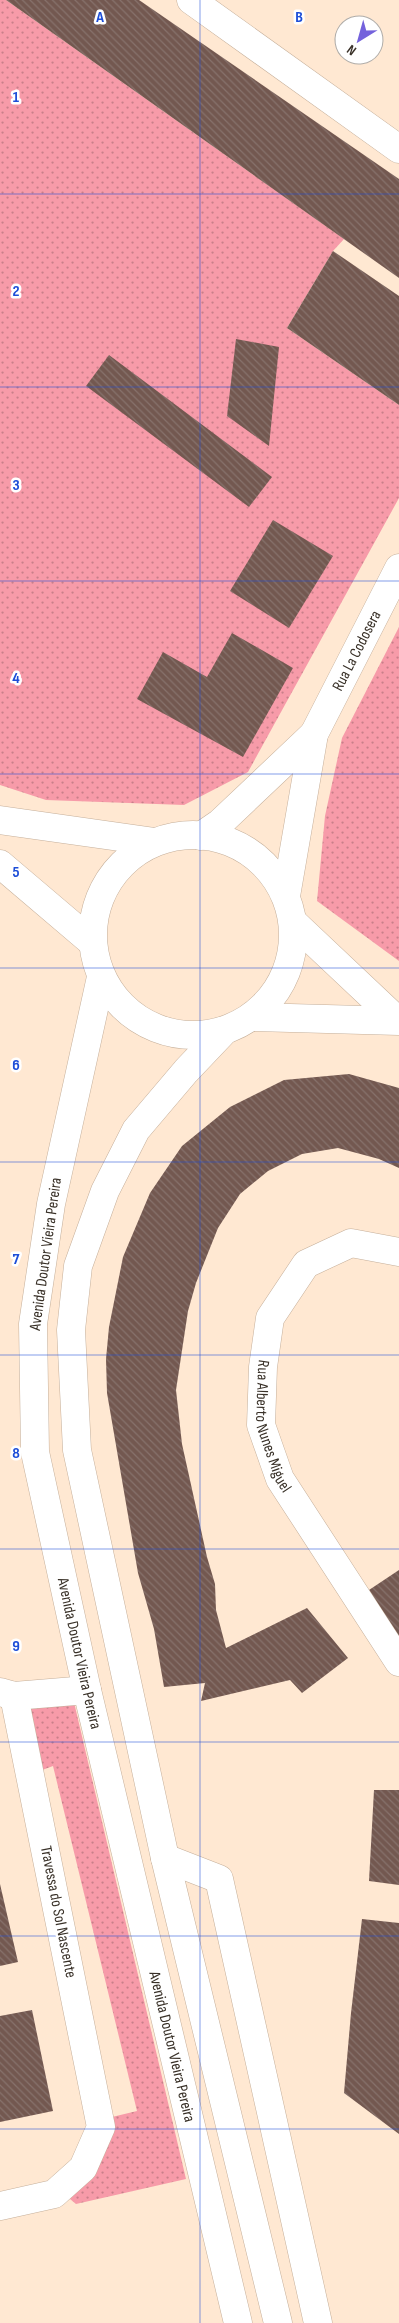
<svg xmlns="http://www.w3.org/2000/svg" width="399" height="2323" font-family="'Sofia Sans Condensed',sans-serif">
  <style>
    .grass { fill: url(#grass-dots) }
    .building { fill: url(#building-back-hatch) }
    .lines { fill: none; stroke-linecap: round; stroke-linejoin: round }
    .minor-casing { stroke: #c5af9a; stroke-width: 29 }
    .major-casing { stroke: #c5af9a; stroke-width: 29 }
    .minor { stroke: #fff; stroke-width: 28 }
    .major { stroke: #fff; stroke-width: 28 }
    .grid { fill: none; stroke: #1d4ed8; stroke-width: 1; stroke-opacity: 0.55 }
    .labels { text-anchor: middle; dominant-baseline: central; stroke-width: 5; stroke-linejoin: round; paint-order: stroke }
    .street-label { font-size: 16px; fill: #393128; stroke: #fff }
    .grid-label { font-size: 16px; text-anchor: middle; font-weight: bold; fill: #1d4ed8; stroke: #fff; stroke-width: 5; stroke-linejoin: round; paint-order: stroke }
  </style>
  <defs>
    <pattern id="grass-dots" width="8" height="8" patternUnits="userSpaceOnUse" patternTransform="scale(1.25)"><rect width="8" height="8" fill="#f79ba9"/><path d="M2 2h.1M6 6h.1" fill="none" stroke="#c97f8a" stroke-width="1.8" stroke-linecap="round"/></pattern>
    <pattern id="building-back-hatch" width="6" height="6" patternUnits="userSpaceOnUse" patternTransform="scale(1.25)"><rect width="6" height="6" fill="#735850"/><path d="M-1 5l2 2M0 0l6 6M5-1l2 2" fill="none" stroke="#87726c"/></pattern>
  </defs>
  <rect width="100%" height="100%" fill="#ffe8d2"/>
  <g class="grass">
    <path d="M0,0H6L344,239L333,251L287,328L399,405V498L248,772L184,805L46,800L0,785Z"/>
    <path d="M399,627V961L317,901L325,816L342,738Z"/>
    <path d="M73,1698L186,2179L76,2204L64,2194L112,2117L137,2111L53,1766L37,1772L25,1709Z"/>
  </g>
  <g class="building">
    <path d="M6,0H139L399,179V278Z"/>
    <path d="M333,251L399,296V405L287,328Z"/>
    <path d="M236,339L279,347L269,446L227,416Z"/>
    <path d="M109,355L272,477L249,507L86,386Z"/>
    <path d="M273,520L333,556L289,628L230,591Z"/>
    <path d="M232,633L293,668L243,757L137,699L163,652L207,677Z"/>
    <path d="M349,1074L399,1088V1168L379,1159L338,1148L302,1154L268,1171L240,1194L218,1228L196,1283L188,1311L176,1390L182,1444L207,1557L215,1584L216,1610L226,1648L307,1608L348,1658L302,1693L290,1680L201,1701L205,1683L164,1687L154,1629L138,1573L107,1393L106,1359L109,1327L123,1257L150,1193L182,1146L230,1107L284,1080Z"/>
    <path d="M399,1570V1642L366,1592Z"/>
    <path d="M374,1790H399V1885L369,1881Z"/>
    <path d="M0,1884L18,1962L0,1966Z"/>
    <path d="M362,1919L399,1923V2134L344,2093L351,2013Z"/>
    <path d="M32,2010L53,2111L0,2122V2016Z"/>
  </g>
  <g class="lines">
    <defs>
      <g id="minor">
        <path d="M191,0L399,149"/>
        <path id="s1" d="M399,1252L351,1243L306,1264L270,1318L263,1367L261,1425L280,1479L399,1662"/>
        <path d="M0,1692L14,1696L87,1690"/>
        <path d="M165,1858L219,1879L318,2323"/>
        <path d="M0,2206L54,2194L83,2168L101,2127L14,1696"/>
      </g>
      <g id="major">
        <path d="M0,820L155,842"/>
        <circle cx="193" cy="935" r="100"/>
        <path d="M201,836L220,823L314,734"/>
        <path d="M0,864L93,943"/>
        <path id="s2" d="M286,896L314,734L399,568"/>
        <path d="M293,922L397,1020"/>
        <path id="s3" d="M101,977L51,1204L33,1324L35,1452L87,1690L238,2323"/>
        <path d="M253,1017L399,1021"/>
        <path d="M224,1031L186,1071L136,1130L105,1191L78,1266L71,1330L77,1450L165,1858L278,2323"/>
      </g>
    </defs>
    <use href="#minor" class="minor-casing"/>
    <use href="#major" class="major-casing"/>
    <use href="#minor" class="minor"/>
    <use href="#major" class="major"/>
  </g>
  <path class="grid" d="M200,0V2323M0,194H399M0,387H399M0,581H399M0,774H399M0,968H399M0,1162H399M0,1355H399M0,1549H399M0,1742H399M0,1936H399M0,2129H399"/>
  <g class="labels">
    <g class="street-label">
      <text stroke="none"><textPath href="#s2" startOffset="258">Rua La Codosera</textPath></text>
      <text transform="translate(46 1254) rotate(-82)">Avenida Doutor Vieira Pereira</text>
      <text stroke="none"><textPath href="#s1" startOffset="274">Rua Alberto Nunes Miguel</textPath></text>
      <text stroke="none"><textPath href="#s3" startOffset="688">Avenida Doutor Vieira Pereira</textPath></text>
      <text transform="translate(58 1912) rotate(79)">Travessa do Sol Nascente</text>
      <text stroke="none"><textPath href="#s3" startOffset="1092">Avenida Doutor Vieira Pereira</textPath></text>
    </g>
  </g>
  <g class="grid-label">
    <text x="100" y="22">A</text>
    <text x="299" y="22">B</text>
    <text x="16" y="102">1</text>
    <text x="16" y="296">2</text>
    <text x="16" y="490">3</text>
    <text x="16" y="683">4</text>
    <text x="16" y="877">5</text>
    <text x="16" y="1070">6</text>
    <text x="16" y="1264">7</text>
    <text x="16" y="1458">8</text>
    <text x="16" y="1651">9</text>
  </g>
  <g transform="translate(359 40) rotate(217)"><circle r="24" fill="#ffffff" stroke="#b0ada9"/>
  <path d="M0-4L9 19L0 12L-9 19Z" fill="#7462dc"/>
  <text y="-8" font-size="14" font-weight="bold" text-anchor="middle" fill="#393128">N</text>
  </g>
</svg>
